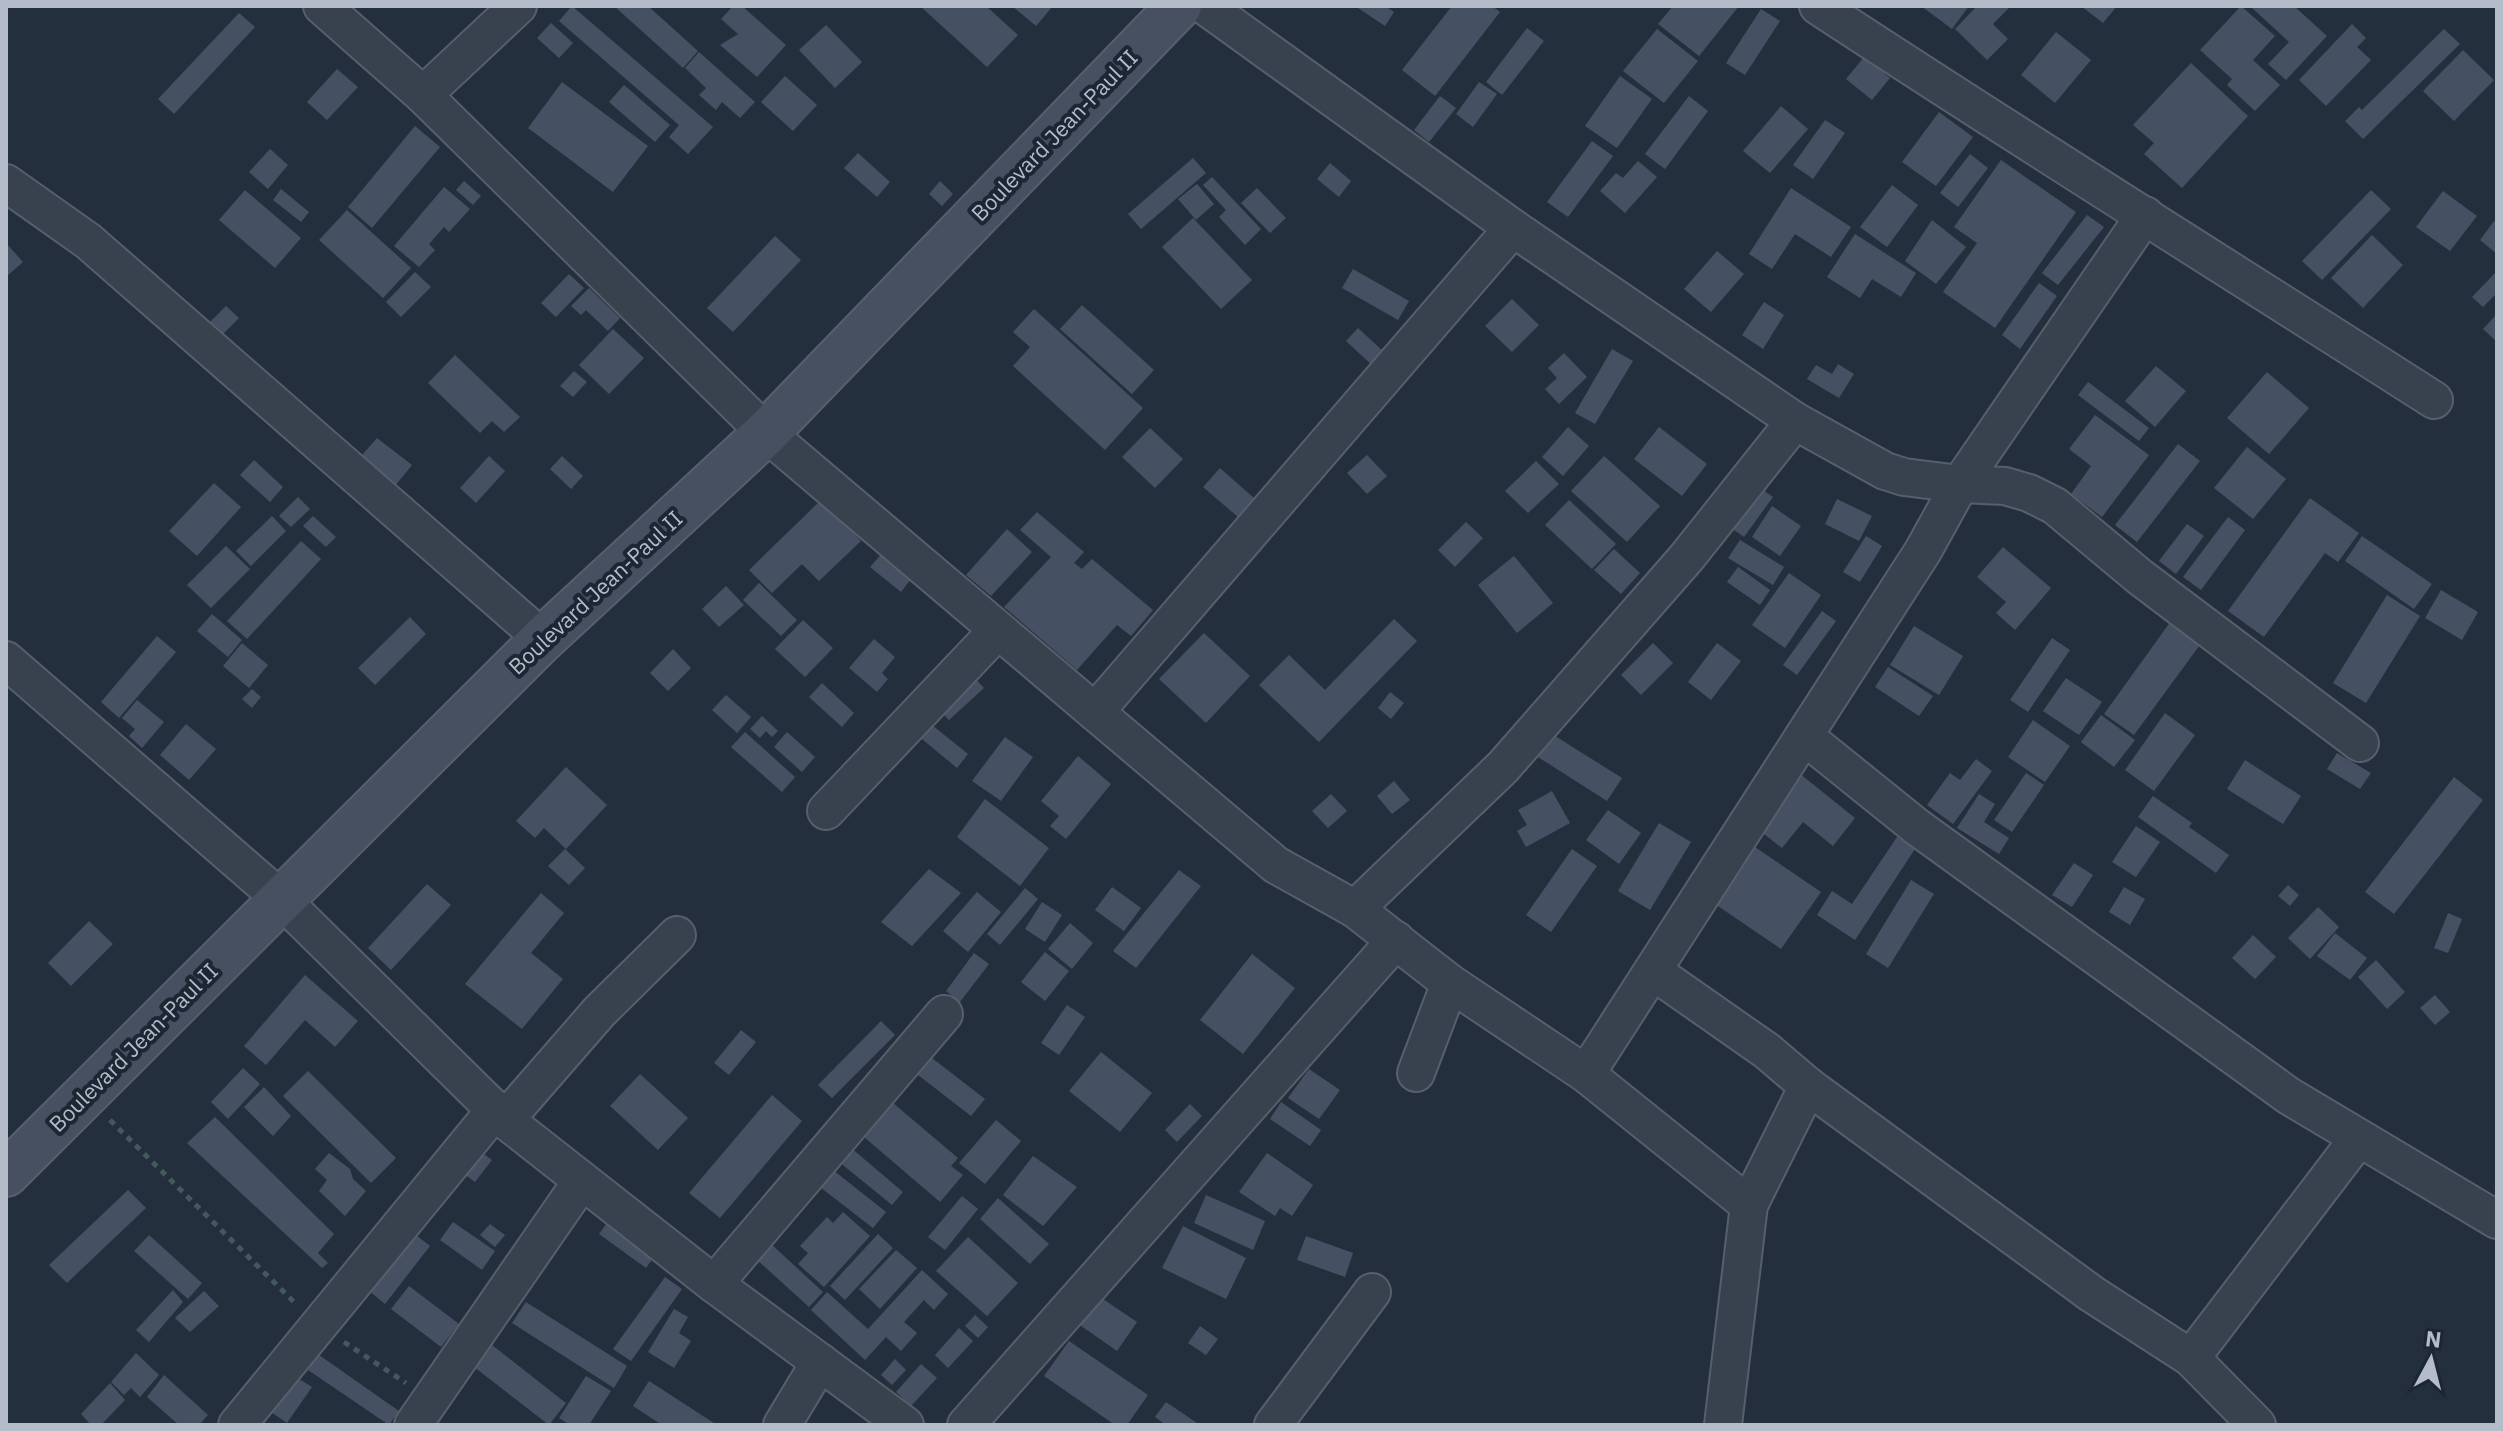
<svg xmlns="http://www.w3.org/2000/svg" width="2503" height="1431" font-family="'IBM Plex Sans',sans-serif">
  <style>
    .building { fill: #455162 }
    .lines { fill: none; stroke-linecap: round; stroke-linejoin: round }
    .minor-casing { stroke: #565f6c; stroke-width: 40 }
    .secondary-casing { stroke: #565f6c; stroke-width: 48 }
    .path { stroke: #44595c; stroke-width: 5; stroke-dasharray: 6 6; stroke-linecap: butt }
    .minor { stroke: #38414e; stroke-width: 36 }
    .secondary { stroke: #465061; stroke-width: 44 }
    .labels { text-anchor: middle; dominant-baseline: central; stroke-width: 8; stroke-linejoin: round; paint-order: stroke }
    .street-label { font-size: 22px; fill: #b4bcc9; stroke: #1d2633 }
  </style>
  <rect width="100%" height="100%" fill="#242f3e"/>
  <g class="building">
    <path d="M572,6L713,127L688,154L669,137L679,125L559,21Z"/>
    <path d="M614,6H648L698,51L683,68Z"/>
    <path d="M733,6H742L786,45L757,77L720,45L738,34L721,19Z"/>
    <path d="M920,6H986L1018,35L987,67Z"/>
    <path d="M1012,6H1053L1036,26Z"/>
    <path d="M1355,6H1385L1394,12L1385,26Z"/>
    <path d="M1452,6H1492L1500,12L1435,96L1402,70Z"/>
    <path d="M1673,6H1739L1699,56L1658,24Z"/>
    <path d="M1921,6H1969L1952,29Z"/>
    <path d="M1977,6H2011L1993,24L2008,39L1987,60L1955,29Z"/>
    <path d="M2081,6H2117L2103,23Z"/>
    <path d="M2241,6L2275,36L2253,60L2280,85L2255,111L2227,85L2232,79L2200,50Z"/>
    <path d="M2250,6H2294L2327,36L2286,80L2268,64L2289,42Z"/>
    <path d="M1761,9L1780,21L1745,75L1726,63Z"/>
    <path d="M239,13L255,27L174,114L158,99Z"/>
    <path d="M551,23L573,43L559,58L537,38Z"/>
    <path d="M2352,24L2366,38L2357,47L2371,60L2326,106L2299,80Z"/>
    <path d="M826,25L862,62L835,88L799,50Z"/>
    <path d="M1527,28L1544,41L1502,95L1486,82Z"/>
    <path d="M1657,29L1698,61L1664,103L1623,71Z"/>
    <path d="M2444,29L2460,44L2363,139L2345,121L2359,107L2362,110Z"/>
    <path d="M2056,32L2091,60L2055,103L2021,75Z"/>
    <path d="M2463,50L2494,80L2454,121L2423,91Z"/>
    <path d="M699,52L755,102L740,118L722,102L716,110L699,95L706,88L685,68Z"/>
    <path d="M1864,57L1890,78L1872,100L1846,79Z"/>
    <path d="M2191,63L2248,116L2182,188L2144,154L2154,143L2133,125Z"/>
    <path d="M337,69L358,87L327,120L307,102Z"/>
    <path d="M785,76L817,105L793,131L761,102Z"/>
    <path d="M1620,76L1652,99L1617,148L1585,126Z"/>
    <path d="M562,82L648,146L613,192L528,128Z"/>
    <path d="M1479,82L1497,94L1473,127L1456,114Z"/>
    <path d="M624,85L670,125L655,142L609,102Z"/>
    <path d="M1440,96L1456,108L1429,142L1414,130Z"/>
    <path d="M1689,96L1708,111L1665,169L1645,154Z"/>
    <path d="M1781,106L1808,129L1770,173L1743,151Z"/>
    <path d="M1939,112L1973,137L1936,186L1902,162Z"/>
    <path d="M1825,120L1845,133L1813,179L1793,165Z"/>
    <path d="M415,126L440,147L372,228L348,207Z"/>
    <path d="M1592,141L1613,156L1568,217L1547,202Z"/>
    <path d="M270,149L288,165L268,189L249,172Z"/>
    <path d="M858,153L890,182L877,197L844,168Z"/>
    <path d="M1970,154L1988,168L1958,207L1940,193Z"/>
    <path d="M1193,158L1206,173L1141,229L1128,214Z"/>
    <path d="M2001,160L2076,212L1995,328L1943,292L1977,243L1954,227Z"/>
    <path d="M1638,161L1657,177L1625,213L1600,191L1616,173L1623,178Z"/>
    <path d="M1330,163L1351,181L1339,197L1317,179Z"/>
    <path d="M1212,177L1261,229L1245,245L1219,217L1226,210L1203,185Z"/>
    <path d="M464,181L481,196L473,205L456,190Z"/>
    <path d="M940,181L953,194L942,206L929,194Z"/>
    <path d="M1197,184L1214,204L1196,220L1178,199Z"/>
    <path d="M1892,185L1918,205L1887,247L1860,227Z"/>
    <path d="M444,187L470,209L449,232L444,227L429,244L435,250L419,267L394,246Z"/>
    <path d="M1257,188L1286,218L1270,233L1241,203Z"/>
    <path d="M1791,188L1851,227L1831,257L1795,234L1772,269L1749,254Z"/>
    <path d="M281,189L309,212L301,222L273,200Z"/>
    <path d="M245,190L301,238L275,268L219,220Z"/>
    <path d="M2371,190L2391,209L2322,280L2302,261Z"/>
    <path d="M2443,191L2477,216L2450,251L2416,227Z"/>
    <path d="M347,210L411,268L383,298L319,240Z"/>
    <path d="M2087,215L2104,227L2058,285L2042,273Z"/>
    <path d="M1193,218L1252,280L1221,309L1162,247Z"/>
    <path d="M1932,220L1966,247L1936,284L1905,261Z"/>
    <path d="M2494,221L2497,223V254L2480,240Z"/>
    <path d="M1855,234L1916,273L1901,297L1872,279L1860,298L1827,277Z"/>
    <path d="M2372,235L2403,265L2363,308L2331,278Z"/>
    <path d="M775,236L801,260L733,332L707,308Z"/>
    <path d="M6,243L23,262L6,277Z"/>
    <path d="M1717,251L1744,274L1711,312L1684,289Z"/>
    <path d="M1353,269L1409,301L1398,320L1342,288Z"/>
    <path d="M2497,271V293L2483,307L2472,297Z"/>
    <path d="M415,272L431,287L401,317L386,302Z"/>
    <path d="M569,274L584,288L556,317L541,303Z"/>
    <path d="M2039,283L2057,296L2020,349L2002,335Z"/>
    <path d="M589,288L620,318L608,331L586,310L581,315L571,306Z"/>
    <path d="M1512,299L1539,325L1512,352L1485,326Z"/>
    <path d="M1764,302L1784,315L1763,349L1742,335Z"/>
    <path d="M1082,305L1154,370L1132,394L1060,329Z"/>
    <path d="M226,306L239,318L220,337L207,325Z"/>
    <path d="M1034,309L1143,408L1105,450L1013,366L1030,347L1013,332Z"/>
    <path d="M2497,314V342L2483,329Z"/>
    <path d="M1358,328L1384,352L1372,365L1346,341Z"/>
    <path d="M613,329L644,358L609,394L579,365Z"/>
    <path d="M1612,349L1633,361L1595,424L1575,413Z"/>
    <path d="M1564,353L1587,377L1559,404L1545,389L1557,378L1548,368Z"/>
    <path d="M455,355L520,417L504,432L492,421L480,433L428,383Z"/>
    <path d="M1838,364L1854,374L1839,398L1807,379L1816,365L1832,374Z"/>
    <path d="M2156,366L2186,391L2155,427L2125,401Z"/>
    <path d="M574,371L587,382L573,397L560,386Z"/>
    <path d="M2267,372L2309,408L2269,454L2227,418Z"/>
    <path d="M2088,382L2149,428L2139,441L2078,395Z"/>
    <path d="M2095,415L2149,455L2102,517L2071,494L2091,466L2069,449Z"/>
    <path d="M1568,427L1589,446L1563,476L1542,457Z"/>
    <path d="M1659,427L1707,464L1682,496L1634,459Z"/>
    <path d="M1150,428L1183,459L1155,488L1122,457Z"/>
    <path d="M377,438L412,465L390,492L355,463Z"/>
    <path d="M2178,444L2200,461L2137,542L2115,525Z"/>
    <path d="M2247,447L2286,479L2253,519L2214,488Z"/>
    <path d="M1367,455L1387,476L1367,494L1347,473Z"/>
    <path d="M489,456L505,471L476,503L460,488Z"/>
    <path d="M562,456L583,476L571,489L550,469Z"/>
    <path d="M1604,456L1660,506L1627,542L1571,491Z"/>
    <path d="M254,460L283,487L270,502L240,475Z"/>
    <path d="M1536,461L1559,484L1528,513L1505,491Z"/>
    <path d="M1220,468L1254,498L1238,517L1203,487Z"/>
    <path d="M214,483L241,507L197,556L169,531Z"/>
    <path d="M1756,485L1773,497L1744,537L1727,525Z"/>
    <path d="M298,497L310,509L291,527L279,516Z"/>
    <path d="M2310,498L2359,533L2338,562L2325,553L2264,637L2228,611Z"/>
    <path d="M1837,499L1872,516L1859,541L1825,524Z"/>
    <path d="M821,500L861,541L819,581L802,564L772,593L749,570Z"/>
    <path d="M1569,500L1616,544L1592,569L1545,525Z"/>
    <path d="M1772,506L1801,526L1780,556L1752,537Z"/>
    <path d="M1037,512L1084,552L1074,563L1082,569L1092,559L1153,610L1131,636L1117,625L1077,670L1004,607L1051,557L1020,530Z"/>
    <path d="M272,516L286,531L251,566L236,551Z"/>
    <path d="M313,516L336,537L326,547L303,526Z"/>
    <path d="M2228,517L2245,530L2201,590L2183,577Z"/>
    <path d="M1466,522L1483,538L1455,567L1438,550Z"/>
    <path d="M2187,524L2204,536L2176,574L2159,561Z"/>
    <path d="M1007,529L1032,552L991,596L966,575Z"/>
    <path d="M1866,536L1882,546L1860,582L1843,572Z"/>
    <path d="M2362,536L2432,584L2414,609L2345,561Z"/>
    <path d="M1740,540L1784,567L1773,585L1728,558Z"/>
    <path d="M301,541L321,559L247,639L227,621Z"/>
    <path d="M226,546L250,569L211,608L187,585Z"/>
    <path d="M2003,547L2051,588L2015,630L1996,613L2006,602L1977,577Z"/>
    <path d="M1614,549L1640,573L1621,594L1594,570Z"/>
    <path d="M884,551L914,575L901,592L870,567Z"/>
    <path d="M1514,556L1553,603L1517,633L1478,585Z"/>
    <path d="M1738,567L1770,590L1760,605L1727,582Z"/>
    <path d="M1789,573L1821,595L1785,648L1752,625Z"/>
    <path d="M759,583L797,620L781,636L743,600Z"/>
    <path d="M726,586L744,605L719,627L702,609Z"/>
    <path d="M2441,590L2478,612L2462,640L2425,618Z"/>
    <path d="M2387,595L2420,616L2366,703L2333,683Z"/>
    <path d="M1822,611L1836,621L1797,675L1783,665Z"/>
    <path d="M212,614L242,640L228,657L197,631Z"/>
    <path d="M410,617L426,634L375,685L358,668Z"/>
    <path d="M1394,619L1417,641L1319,742L1259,685L1289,655L1325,690Z"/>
    <path d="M803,620L833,648L805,677L775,649Z"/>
    <path d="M2171,621L2202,642L2134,735L2104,714Z"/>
    <path d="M1914,626L1963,656L1939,695L1890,665Z"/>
    <path d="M1204,633L1250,676L1206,723L1159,679Z"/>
    <path d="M157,636L176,652L119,718L101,702Z"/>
    <path d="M2052,638L2070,650L2028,712L2010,700Z"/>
    <path d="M874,639L895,657L882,673L888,679L877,692L849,668Z"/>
    <path d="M242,643L268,665L249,688L223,666Z"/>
    <path d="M1653,643L1673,663L1641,695L1621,675Z"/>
    <path d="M1717,643L1741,661L1711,700L1688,682Z"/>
    <path d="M673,649L691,668L668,691L650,673Z"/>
    <path d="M1888,667L1933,696L1919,716L1875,687Z"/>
    <path d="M967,670L984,688L949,720L932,703Z"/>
    <path d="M2066,678L2102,702L2079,735L2043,711Z"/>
    <path d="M822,683L854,713L842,727L809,697Z"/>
    <path d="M252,689L261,697L252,708L242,699Z"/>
    <path d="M1390,692L1404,703L1391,719L1378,708Z"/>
    <path d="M726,695L751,717L737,733L712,710Z"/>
    <path d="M137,700L164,722L142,748L129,736L135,729L122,718Z"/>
    <path d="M2165,713L2195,735L2154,791L2125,770Z"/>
    <path d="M2101,715L2135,740L2114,767L2081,742Z"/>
    <path d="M762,716L778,731L772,737L766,731L760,738L750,729Z"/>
    <path d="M922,717L968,754L957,768L911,730Z"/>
    <path d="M2033,720L2070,746L2045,782L2008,757Z"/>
    <path d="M186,724L216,749L189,780L160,755Z"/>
    <path d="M745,732L795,777L782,792L731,747Z"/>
    <path d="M787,732L815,757L802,772L774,747Z"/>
    <path d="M1552,734L1622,778L1607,801L1538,757Z"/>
    <path d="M1005,737L1033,757L1001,801L972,781Z"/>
    <path d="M2337,753L2371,773L2360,789L2327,769Z"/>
    <path d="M1078,756L1111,784L1066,839L1050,826L1059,816L1041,801Z"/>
    <path d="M1976,759L1992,771L1953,824L1927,805L1950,773L1960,780Z"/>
    <path d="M2245,760L2301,796L2283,824L2227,789Z"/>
    <path d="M566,767L607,805L566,849L544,828L535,838L516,821Z"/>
    <path d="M1799,773L1855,818L1833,846L1803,822L1782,848L1755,827Z"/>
    <path d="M2026,773L2044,785L2012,832L1994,820Z"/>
    <path d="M2454,777L2483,800L2394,914L2365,892Z"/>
    <path d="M1394,781L1410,800L1392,814L1377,796Z"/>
    <path d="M1552,791L1570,823L1526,847L1517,831L1527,825L1518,810Z"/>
    <path d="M1331,794L1347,811L1328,828L1312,811Z"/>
    <path d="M1979,794L1995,804L1984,822L2009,838L1999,854L1957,828Z"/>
    <path d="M2153,796L2192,823L2189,827L2229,855L2216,873L2138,817Z"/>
    <path d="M985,799L1049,848L1020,886L957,837Z"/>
    <path d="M1608,810L1641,833L1619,864L1586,840Z"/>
    <path d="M1659,823L1691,842L1650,910L1618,891Z"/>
    <path d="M2136,826L2160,842L2136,877L2112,862Z"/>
    <path d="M1897,837L1915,849L1855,940L1817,915L1832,891L1852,904Z"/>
    <path d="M1749,843L1821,892L1781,949L1709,900Z"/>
    <path d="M565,849L585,868L569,885L548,866Z"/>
    <path d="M1572,849L1597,866L1551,932L1526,915Z"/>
    <path d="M2074,863L2093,875L2072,907L2052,895Z"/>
    <path d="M929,869L961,893L912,946L881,922Z"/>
    <path d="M1179,870L1201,886L1136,968L1113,951Z"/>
    <path d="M1911,880L1934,894L1888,968L1866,954Z"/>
    <path d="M427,884L451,905L391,970L368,948Z"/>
    <path d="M2288,885L2299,895L2290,906L2278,896Z"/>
    <path d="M1112,887L1141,908L1124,931L1095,910Z"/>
    <path d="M2124,887L2145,899L2130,925L2109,912Z"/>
    <path d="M1025,888L1038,899L1000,945L987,934Z"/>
    <path d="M977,892L1001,912L968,952L943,931Z"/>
    <path d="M541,893L564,913L531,953L563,979L522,1029L465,984Z"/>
    <path d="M1042,902L1062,915L1045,942L1025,929Z"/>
    <path d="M2318,907L2339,927L2310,959L2288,938Z"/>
    <path d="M2448,913L2462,919L2448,953L2434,948Z"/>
    <path d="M89,921L113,944L71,986L48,963Z"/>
    <path d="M1070,923L1093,943L1072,969L1048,949Z"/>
    <path d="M2335,933L2367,958L2350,980L2317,956Z"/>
    <path d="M2253,935L2276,957L2255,979L2232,958Z"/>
    <path d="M1045,952L1069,971L1045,1001L1021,982Z"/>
    <path d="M974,953L989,964L960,1002L946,991Z"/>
    <path d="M1252,954L1295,988L1243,1054L1200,1020Z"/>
    <path d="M2376,960L2405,992L2387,1009L2358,977Z"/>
    <path d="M305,975L358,1021L335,1047L305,1020L266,1065L244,1046Z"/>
    <path d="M2435,995L2450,1012L2435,1025L2420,1008Z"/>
    <path d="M1067,1005L1085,1017L1059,1055L1041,1043Z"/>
    <path d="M881,1021L895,1035L832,1098L818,1085Z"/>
    <path d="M741,1030L756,1042L729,1075L714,1063Z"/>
    <path d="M1101,1052L1152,1093L1120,1132L1069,1091Z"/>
    <path d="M932,1058L985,1099L971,1116L918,1075Z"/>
    <path d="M243,1068L260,1084L228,1119L211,1102Z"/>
    <path d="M1309,1069L1340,1090L1319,1119L1288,1098Z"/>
    <path d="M308,1071L396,1158L371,1183L283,1096Z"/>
    <path d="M640,1074L688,1118L658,1150L610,1106Z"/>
    <path d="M264,1087L291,1116L273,1136L244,1107Z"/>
    <path d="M772,1095L802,1121L720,1218L689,1193Z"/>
    <path d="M1281,1102L1321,1130L1310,1146L1270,1119Z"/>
    <path d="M893,1103L958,1158L951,1166L963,1175L940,1202L864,1137Z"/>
    <path d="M1190,1104L1202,1116L1177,1142L1165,1130Z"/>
    <path d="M215,1117L334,1234L318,1253L328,1263L322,1268L187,1143Z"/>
    <path d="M996,1120L1021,1141L985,1184L959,1163Z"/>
    <path d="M850,1147L903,1192L892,1205L838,1161Z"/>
    <path d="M477,1149L492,1160L475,1182L460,1171Z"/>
    <path d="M329,1153L350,1169L353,1179L366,1191L345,1216L319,1191L327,1180L315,1169Z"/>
    <path d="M1267,1153L1313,1185L1292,1216L1280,1208L1275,1216L1239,1192Z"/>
    <path d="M1033,1156L1077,1187L1043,1226L1003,1195Z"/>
    <path d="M833,1170L886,1212L873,1228L820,1187Z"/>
    <path d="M128,1190L146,1208L67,1283L49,1265Z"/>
    <path d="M1206,1195L1265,1221L1253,1250L1194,1223Z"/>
    <path d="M962,1196L978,1209L945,1250L928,1237Z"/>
    <path d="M998,1198L1049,1244L1030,1264L980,1219Z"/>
    <path d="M843,1212L870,1236L824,1287L798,1264L808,1253L800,1246L827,1217L833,1223Z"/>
    <path d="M609,1220L656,1254L646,1268L599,1234Z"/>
    <path d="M453,1222L495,1251L482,1270L440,1240Z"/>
    <path d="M490,1224L505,1235L495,1247L480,1235Z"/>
    <path d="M1183,1226L1246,1258L1226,1299L1162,1268Z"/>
    <path d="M412,1232L430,1246L385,1304L368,1290Z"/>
    <path d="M878,1234L893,1248L845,1300L830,1286Z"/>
    <path d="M149,1235L202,1283L188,1299L134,1251Z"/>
    <path d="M1306,1236L1353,1253L1345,1277L1297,1260Z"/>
    <path d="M968,1237L1018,1283L987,1316L936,1271Z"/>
    <path d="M769,1242L823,1292L809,1307L755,1258Z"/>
    <path d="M896,1250L917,1268L880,1309L859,1289Z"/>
    <path d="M922,1270L948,1294L934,1310L924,1300L904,1322L917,1333L901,1351L886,1337L865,1360L811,1310L827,1292L868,1329Z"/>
    <path d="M665,1277L682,1289L631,1361L613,1349Z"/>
    <path d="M409,1286L459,1324L441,1347L391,1309Z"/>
    <path d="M173,1290L183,1302L149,1342L136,1330Z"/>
    <path d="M204,1291L219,1306L190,1332L175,1318Z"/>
    <path d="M1097,1295L1137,1322L1117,1351L1077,1323Z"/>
    <path d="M526,1302L627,1366L614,1388L512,1323Z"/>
    <path d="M674,1309L688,1317L679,1333L691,1341L674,1368L648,1352Z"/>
    <path d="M975,1315L988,1327L978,1338L965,1326Z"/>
    <path d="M1200,1326L1218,1339L1206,1355L1188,1343Z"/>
    <path d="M959,1328L973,1341L948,1368L935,1355Z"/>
    <path d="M1069,1341L1148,1395L1127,1425H1115L1044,1376Z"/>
    <path d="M492,1345L566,1403L549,1425L474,1367Z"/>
    <path d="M136,1353L159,1375L140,1397L131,1388L124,1395L111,1382Z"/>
    <path d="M319,1355L399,1411L389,1425L308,1370Z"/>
    <path d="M895,1359L906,1370L892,1385L881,1375Z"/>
    <path d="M921,1364L937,1378L911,1406L896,1392Z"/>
    <path d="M164,1375L208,1415L199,1425H179L147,1397Z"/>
    <path d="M586,1376L611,1391L589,1425H570L559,1418Z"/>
    <path d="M296,1377L312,1387L287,1423L271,1412Z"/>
    <path d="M649,1381L717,1425H662L633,1406Z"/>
    <path d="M110,1383L125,1400L101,1425H91L81,1414Z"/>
    <path d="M1166,1402L1200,1425H1166L1155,1417Z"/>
  </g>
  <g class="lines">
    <defs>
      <g id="minor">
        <path d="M322,6L423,95L766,433L1095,712L1513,228"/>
        <path d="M1205,6L1513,228L1795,421L1885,471L1904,477L1960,484L1923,551L1586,1074"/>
        <path d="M1818,6C2022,140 2229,269 2434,400"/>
        <path d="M423,95L518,6"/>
        <path d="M6,183L88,241L543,639"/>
        <path d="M1960,484L2005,486L2029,493L2055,506L2140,577L2360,743"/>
        <path d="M1960,484L2145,215"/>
        <path d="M6,660L281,899L505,1120L714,1284L905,1425"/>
        <path d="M1095,712L1276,865L1355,909L1450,983L1586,1074L1749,1205"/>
        <path d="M1804,736L1917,827L2289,1096L2497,1220"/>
        <path d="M826,811L998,630"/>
        <path d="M1355,909L1503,767L1687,557L1795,421"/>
        <path d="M1654,972L1767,1051L1808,1086L2092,1294L2191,1358L2257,1425"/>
        <path d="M1416,1073L1450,983"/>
        <path d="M505,1120L599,1012L677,935"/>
        <path d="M714,1284L944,1014"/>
        <path d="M2191,1358L2358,1139"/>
        <path d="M237,1425L496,1109"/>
        <path d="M413,1425L581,1182"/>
        <path d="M782,1425L820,1362"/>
        <path d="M966,1425L1396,940"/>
        <path d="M1273,1425L1372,1292"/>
        <path d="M1723,1425L1749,1205L1808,1086"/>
      </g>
      <path id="secondary" d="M6,1174L543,639L766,433L1179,6"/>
    </defs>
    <use href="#minor" class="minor-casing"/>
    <use href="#secondary" class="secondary-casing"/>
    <g class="path">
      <path d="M110,1120L296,1304"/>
      <path d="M344,1342L406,1383"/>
    </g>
    <use href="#minor" class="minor"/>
    <use href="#secondary" class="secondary"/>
  </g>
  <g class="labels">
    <g class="street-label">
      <text transform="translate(1054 135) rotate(-46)">Boulevard Jean-Paul II</text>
      <text transform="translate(595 592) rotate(-43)">Boulevard Jean-Paul II</text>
      <text transform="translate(133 1047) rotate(-45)">Boulevard Jean-Paul II</text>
    </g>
  </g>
  <rect width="2503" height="1431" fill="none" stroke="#b4bcc9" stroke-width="16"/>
  <g transform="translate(2431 1359) rotate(7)" stroke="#1d2633" stroke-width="6" paint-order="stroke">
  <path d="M0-6L14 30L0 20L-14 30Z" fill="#b4bcc9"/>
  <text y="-12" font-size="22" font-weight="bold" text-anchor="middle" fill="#b4bcc9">N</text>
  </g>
</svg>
